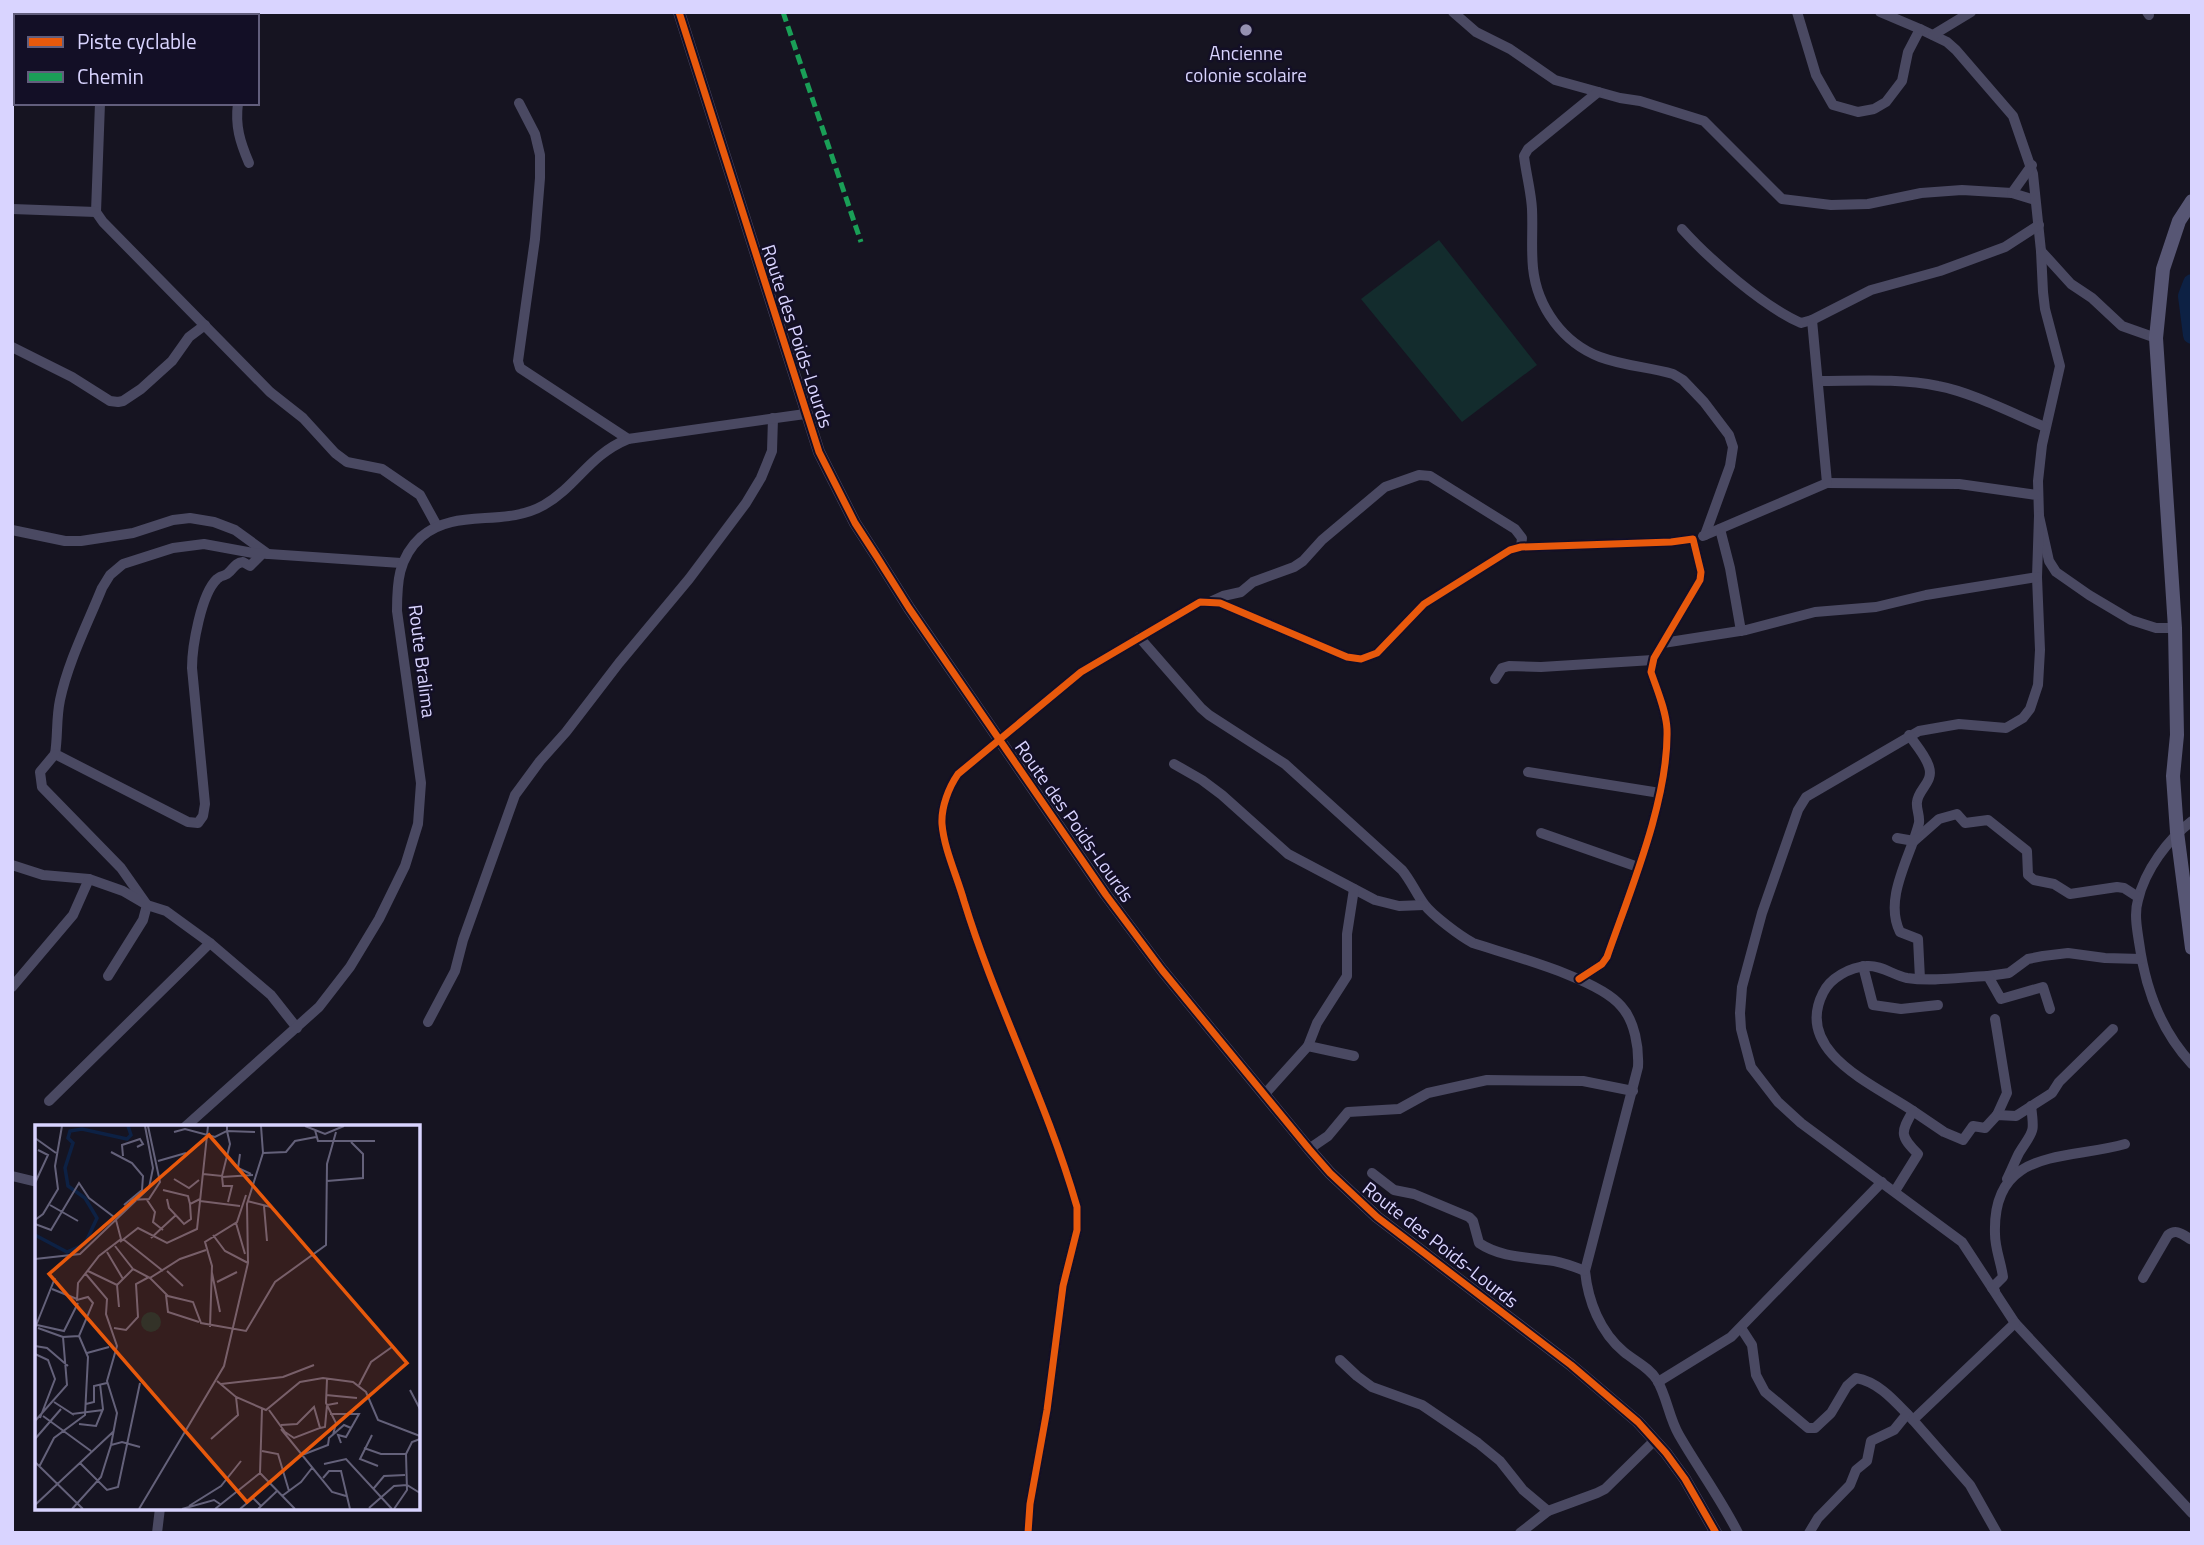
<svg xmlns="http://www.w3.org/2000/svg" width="2204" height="1545" font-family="'Titillium Web',sans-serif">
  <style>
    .green { fill: #132c2d }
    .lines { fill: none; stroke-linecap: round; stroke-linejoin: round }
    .river { stroke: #0d2144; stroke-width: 18 }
    .minor { stroke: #4a4962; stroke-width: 10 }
    .tertiary { stroke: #4a4962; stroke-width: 12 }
    .secondary { stroke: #575674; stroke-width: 14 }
    .quiet { stroke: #1a9f57; stroke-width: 5; stroke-dasharray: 10 5; stroke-linecap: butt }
    .cycleway-casing { stroke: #130f26; stroke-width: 11 }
    .cycleway { stroke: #e8590c; stroke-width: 7 }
    .poi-dot { fill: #9591b1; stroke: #130f26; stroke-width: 2.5 }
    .labels { text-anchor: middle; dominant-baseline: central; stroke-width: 5; stroke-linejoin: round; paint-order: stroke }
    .poi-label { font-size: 19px; fill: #d9d4ff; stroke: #130f26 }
    .street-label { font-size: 19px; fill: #d9d4ff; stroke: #130f26 }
    .inset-river { fill: none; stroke: #0d2144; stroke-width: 3.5 }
    .inset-road { fill: none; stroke: #64617a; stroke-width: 2 }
    .view { fill: #e8590c; fill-opacity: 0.15; stroke: #e8590c; stroke-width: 3.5 }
    .inset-edge { fill: none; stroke: #d9d4ff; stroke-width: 3.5 }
  </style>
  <rect width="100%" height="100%" fill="#161421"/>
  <path class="green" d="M1439,240L1537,365L1462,422L1361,299Z"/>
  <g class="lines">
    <path class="river" d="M2192,283L2187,296L2192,335"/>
    <g class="minor">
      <path d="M231,12L232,16"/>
      <path d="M1453,12L1476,32L1510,49L1555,80L1620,98L1640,101L1704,121L1782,199L1831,205L1868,204L1921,193L1962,190L2012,193L2035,200"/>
      <path d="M1797,12L1816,75L1833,105L1858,112L1874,109L1886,102L1902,81L1908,52L1920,29L1947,42L1956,50L2013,116L2033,174L2041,251L2043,292L2045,309L2060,366L2042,445L2038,481L2039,516L2049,561L2056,572L2089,595L2131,620L2156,628H2175"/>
      <path d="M1880,12L1920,29"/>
      <path d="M2147,12L2149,15"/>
      <path d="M102,16V12"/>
      <path d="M1933,35L1971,12"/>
      <path d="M1598,92L1528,149L1524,156C1526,174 1531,191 1532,209C1533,229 1531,248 1533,268C1537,307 1563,343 1600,357C1624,366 1649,367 1673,374L1683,380L1704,402L1729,435L1733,447L1730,466L1705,535"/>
      <path d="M100,103L96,212L103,222L270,392L303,418L335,453L347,462L382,469L420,495L437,526"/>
      <path d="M238,103C235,126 240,142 249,163"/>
      <path d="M519,103L535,134L540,155V178L535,239L518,361L520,368L628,439"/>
      <path d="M2012,193L2032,165"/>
      <path d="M12,209L96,212"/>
      <path d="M1682,229C1709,259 1764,307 1801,323L1812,320"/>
      <path d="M2041,251L2071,284L2092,298L2122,326L2156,338"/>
      <path d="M12,347L72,377L110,401L118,402L123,401L141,389L172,361L189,337L205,325"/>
      <path d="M1818,381C1856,381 1900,378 1938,386C1971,392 2014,414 2045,427"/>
      <path d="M1827,483L1959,484L2037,495"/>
      <path d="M2039,516L2037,577L2040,650L2038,685L2030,709L2023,718L2006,728L1959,724L1919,731L1806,797L1798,810L1762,913L1742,987L1740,1013L1741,1029L1751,1067L1778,1102L1801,1123L1962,1242L2015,1323L2192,1513"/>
      <path d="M1720,529L1730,568L1741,631"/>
      <path d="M12,530L65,541H81L133,533L173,520L190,518L214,522L235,530L268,554"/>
      <path d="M1703,536L1827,483L1812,320L1871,290L1940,271L2005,247L2039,225"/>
      <path d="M262,554L250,566L243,562C234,563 234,569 227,574C220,578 223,574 217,579C201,594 192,647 192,668L205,804L203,816L198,823L188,822L55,754C58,736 56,719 60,700C68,662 87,625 102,588L110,575L123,564L173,548L204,544L253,553L401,563"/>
      <path d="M1212,601L1223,596L1241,592L1253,582L1294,567L1303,561L1322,540L1385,487L1419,475L1430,476L1515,529L1522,538L1521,547"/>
      <path d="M1139,637L1201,708L1209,715L1285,764L1402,870C1411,881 1416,893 1424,904C1432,915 1460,936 1473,943C1509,955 1598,978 1621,1006C1635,1021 1639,1048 1638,1067L1585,1271C1588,1301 1600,1332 1624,1352C1635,1361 1650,1368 1657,1380C1667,1397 1669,1418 1679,1435C1698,1468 1721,1499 1738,1533"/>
      <path d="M1663,643L1746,630L1815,612L1876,607L1926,595L2037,577"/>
      <path d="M1495,679L1502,668L1509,666L1541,667L1653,660"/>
      <path d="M1909,735C1916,745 1926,756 1929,767C1934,782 1918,789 1917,802C1916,809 1920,815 1919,823C1911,856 1883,898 1900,932L1918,939L1920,979"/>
      <path d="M55,754L40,772L42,787L121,868L147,905L143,920L108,976"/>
      <path d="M1174,764L1202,780L1222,795L1288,854L1375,900L1399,906L1424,905"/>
      <path d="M1528,772L1660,793"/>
      <path d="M2192,821C2168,839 2145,870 2138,900C2134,913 2137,929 2139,942C2145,987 2160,1030 2192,1064"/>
      <path d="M1541,833L1638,867"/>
      <path d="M1897,838L1914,841L1939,819L1957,814L1965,823L1988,820L2027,851L2028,875L2034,880L2054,884L2070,894L2117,887L2124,888L2138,897"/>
      <path d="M12,865L43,875L89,879L123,891L147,905L166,911L210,943L271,995L297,1028"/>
      <path d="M1863,966L1873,1005L1901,1009L1938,1005"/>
      <path d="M1988,976L2009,973L2028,959L2043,956L2068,953L2105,958L2141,959"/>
      <path d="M12,987L73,915L89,879"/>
      <path d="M1995,1019L2007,1093L1997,1115"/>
      <path d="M428,1022L455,971L463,940L515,795L540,761L566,732L619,663L689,579L746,503L761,478L772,451L773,418"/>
      <path d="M1308,1046L1317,1023L1347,976V934L1354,889"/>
      <path d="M1264,1095L1308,1046L1354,1056"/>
      <path d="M49,1101L210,943"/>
      <path d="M1913,1111L1944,1132L1963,1140L1973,1126L1985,1128L1997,1115L2016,1116L2052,1093L2059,1082L2113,1029"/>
      <path d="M185,1127L319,1007L350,967L379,919L405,866L418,824L421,783L397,611C397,583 398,558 421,537C455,507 504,528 544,505C577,486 589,455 628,439L805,414"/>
      <path d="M1309,1149L1328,1136L1348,1112L1399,1109L1428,1093L1487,1080L1583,1081L1633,1091"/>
      <path d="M1372,1173L1394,1190L1414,1194L1469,1217L1473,1221L1479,1243C1501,1258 1529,1257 1554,1261C1565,1263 1575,1267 1585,1271"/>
      <path d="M12,1176L37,1182"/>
      <path d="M2007,1179C2011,1171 2015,1161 2019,1153C2033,1130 2035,1135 2031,1106"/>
      <path d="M1895,1191L1918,1154C1900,1136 1900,1133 1913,1111C1875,1085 1793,1052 1823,993C1830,978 1850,967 1867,966C1881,965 1893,975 1907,978C1933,982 1962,977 1988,976L2001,999L2043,987L2050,1009"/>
      <path d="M2143,1278L2168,1235C2177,1228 2183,1235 2192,1240"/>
      <path d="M1995,1291L1992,1288L2003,1277C2001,1262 1995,1249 1995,1234C1992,1147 2065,1161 2125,1144"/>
      <path d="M1741,1328L1752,1345L1756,1375L1765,1392L1808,1428H1815L1831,1413L1847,1386L1856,1378C1880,1382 1897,1404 1913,1420"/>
      <path d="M1340,1360L1357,1376L1372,1387L1422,1405L1478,1443L1500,1461L1523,1490L1548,1511"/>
      <path d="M1658,1382L1731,1337L1882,1182"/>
      <path d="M157,1533L160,1508"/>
      <path d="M1028,1533L1030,1504L1047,1410L1063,1286L1077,1230V1207C1047,1102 996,1005 964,901C957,876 944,849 942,824C941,807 949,787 958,774L1081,672L1200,602L1220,603L1347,657L1361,659L1377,653L1424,604L1510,550L1521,547L1671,542L1693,539L1701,572L1700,580L1654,658L1651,672C1657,690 1666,710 1667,729C1669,799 1630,891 1607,957L1602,964L1579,979"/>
      <path d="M1520,1533L1548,1511L1597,1493L1605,1489L1655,1440"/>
      <path d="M1809,1533L1818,1518L1850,1485L1856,1470L1867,1461L1871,1441L1894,1430L1907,1414"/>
      <path d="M1997,1533L1970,1485L1913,1420L2015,1323"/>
    </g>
    <path class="tertiary" d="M679,12L819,452L855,523L877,557L909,608L1106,895L1162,970L1309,1149L1330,1173L1377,1217L1571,1365L1638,1422L1666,1453L1685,1479L1716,1533"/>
    <path class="secondary" d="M2192,201L2179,221L2163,269L2156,338L2175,628L2177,735L2173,776L2177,832L2192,948"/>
    <path class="quiet" d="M783,12L861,242"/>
    <defs>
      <g id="cycleway">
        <path d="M679,12L819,452L855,523L877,557L909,608L1106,895L1162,970L1309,1149L1330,1173L1377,1217L1571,1365L1638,1422L1666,1453L1685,1479L1716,1533"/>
        <path d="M1028,1533L1030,1504L1047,1410L1063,1286L1077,1230V1207C1047,1102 996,1005 964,901C957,876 944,849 942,824C941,807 949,787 958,774L1081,672L1200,602L1220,603L1347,657L1361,659L1377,653L1424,604L1510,550L1521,547L1671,542L1693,539L1701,572L1700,580L1654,658L1651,672C1657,690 1666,710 1667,729C1669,799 1630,891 1607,957L1602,964L1579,979"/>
      </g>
    </defs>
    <use href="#cycleway" class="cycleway-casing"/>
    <use href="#cycleway" class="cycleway"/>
  </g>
  <circle class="poi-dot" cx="1246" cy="30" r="7"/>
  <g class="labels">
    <g class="poi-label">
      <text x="1246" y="52">Ancienne<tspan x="1246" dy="22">colonie scolaire</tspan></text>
    </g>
    <g class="street-label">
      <text transform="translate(798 336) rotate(72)">Route des Poids-Lourds</text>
      <text transform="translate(423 661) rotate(83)">Route Bralima</text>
      <text transform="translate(1075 821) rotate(55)">Route des Poids-Lourds</text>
      <text transform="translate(1441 1244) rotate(38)">Route des Poids-Lourds</text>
    </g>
  </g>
  <g transform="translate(35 1125)">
    <rect width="385" height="385" fill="#161421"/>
    <path d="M106 197a10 10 0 1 1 20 0a10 10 0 1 1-20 0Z" fill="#132c2d"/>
    <path class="inset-river" d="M0,110L32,127L50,119L62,93L50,73L33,61L30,43L38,18L33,13L35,6L47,4L92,14L96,10L93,1"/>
    <path class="inset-road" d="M270,1L290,9L309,1M280,5L283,16H340M139,7L150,4L180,12L192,6V1M0,13L21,28M0,16V41M76,27L97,38L108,51L107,65L89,80M228,28L251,27L260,16L281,12M205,29L203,43L216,49M88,31L87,20L105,14L108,19L102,22M123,36L151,28M168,49L187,51L195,19L192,6L220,7M187,51L188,61H197L193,77M187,52L218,50M139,54L154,63L164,55M292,56L328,53V29L316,17M0,58L13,30L3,25M128,65L153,71L155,79M132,74L134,83L149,99L156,94L155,79L165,74M95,75L114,74L125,57L113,1M112,75L120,87L118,97L128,105M165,76L205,81M212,76L236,82M15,80L43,96M229,81L232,116M0,95L8,89L23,64L20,41L27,1M201,98L210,129M0,99L16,105L44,58L54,73L79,92M178,110L190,126L213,138M116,113L141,90M88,114L128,146M85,117L103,103L132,118L162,104L173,1M80,121L98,144M171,125L145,134L115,153L133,171L158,177L166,198L211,206L240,157L291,120L292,39L301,7M72,127L88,154M0,134L45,129L114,63L118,43L110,1M53,146L82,160L98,144L115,153M132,146L148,161M50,148L72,174L71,189L82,221L72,256L82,288L76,320M177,148L185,187M182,157L202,147M82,160L84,182M17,164L42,174M131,170L133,187L164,197M2,200L29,206L43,178M175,202L177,141L170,117L202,97L211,70M0,203L20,153M3,203L28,212M79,203L91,205L103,192L101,159L114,152M0,221L12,223L33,241M52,228L74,222M0,229L13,235L20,254L5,293M292,254L291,278L301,298L298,310M182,256L201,272L231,285L265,257L288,253L318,257L331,267L343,295L385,311M186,259L248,252L279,240M324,260L336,237L357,222M375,265L385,284M291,270L322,273M19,277L39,290M51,279L59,277V261L72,258M234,285L250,307L259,313L285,303L279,282L262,299L246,300M37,289L68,285M295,289H324L311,312L303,310L306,318M8,291L56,326M0,296L32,260L28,212L44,211L58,178L53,172L42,175L43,158L64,131L86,114L81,95M44,299L61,301L68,284L65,259M285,303L290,302L292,280L303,278M246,304L297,367L311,371M337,310L325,334L343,341M0,314L26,284M176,314L203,290L201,272M329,323L346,329H371M227,326L243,329L254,366M267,330L293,320L294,313L309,300L316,303M0,337L48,384M45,338L72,365L83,362L105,258M289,339L311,334L357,384M4,342L19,313L50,290L53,232L44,211M225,348L260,384M288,353L294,346H306L315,384M339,363L349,351L370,350M247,371L266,357L277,343M0,380L79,306M154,381L186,361L206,336M334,383L359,361L372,360L385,368M37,384L66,352L76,320L87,317L105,322M104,384L189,241L213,138L212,79L228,28L226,1M147,384L179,375L185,379M180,384L225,348L227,284M205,384L218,373L226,381M223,384L242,366M359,384L372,365L371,329L377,317L385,314"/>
    <path class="view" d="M174,10L372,238L212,377L14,149Z"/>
    <rect width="385" height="385" class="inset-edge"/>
  </g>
  <rect width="2204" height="1545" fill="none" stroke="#d9d4ff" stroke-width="28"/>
  <rect x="14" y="14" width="245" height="91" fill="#130f26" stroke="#625e7d" stroke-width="2"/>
  <rect x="28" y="37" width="35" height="10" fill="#e8590c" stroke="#625e7d" stroke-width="2"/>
  <text x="77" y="49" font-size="21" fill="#d9d4ff">Piste cyclable</text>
  <rect x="28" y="72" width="35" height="10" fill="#1a9f57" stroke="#625e7d" stroke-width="2"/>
  <text x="77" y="84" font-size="21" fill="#d9d4ff">Chemin</text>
</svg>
